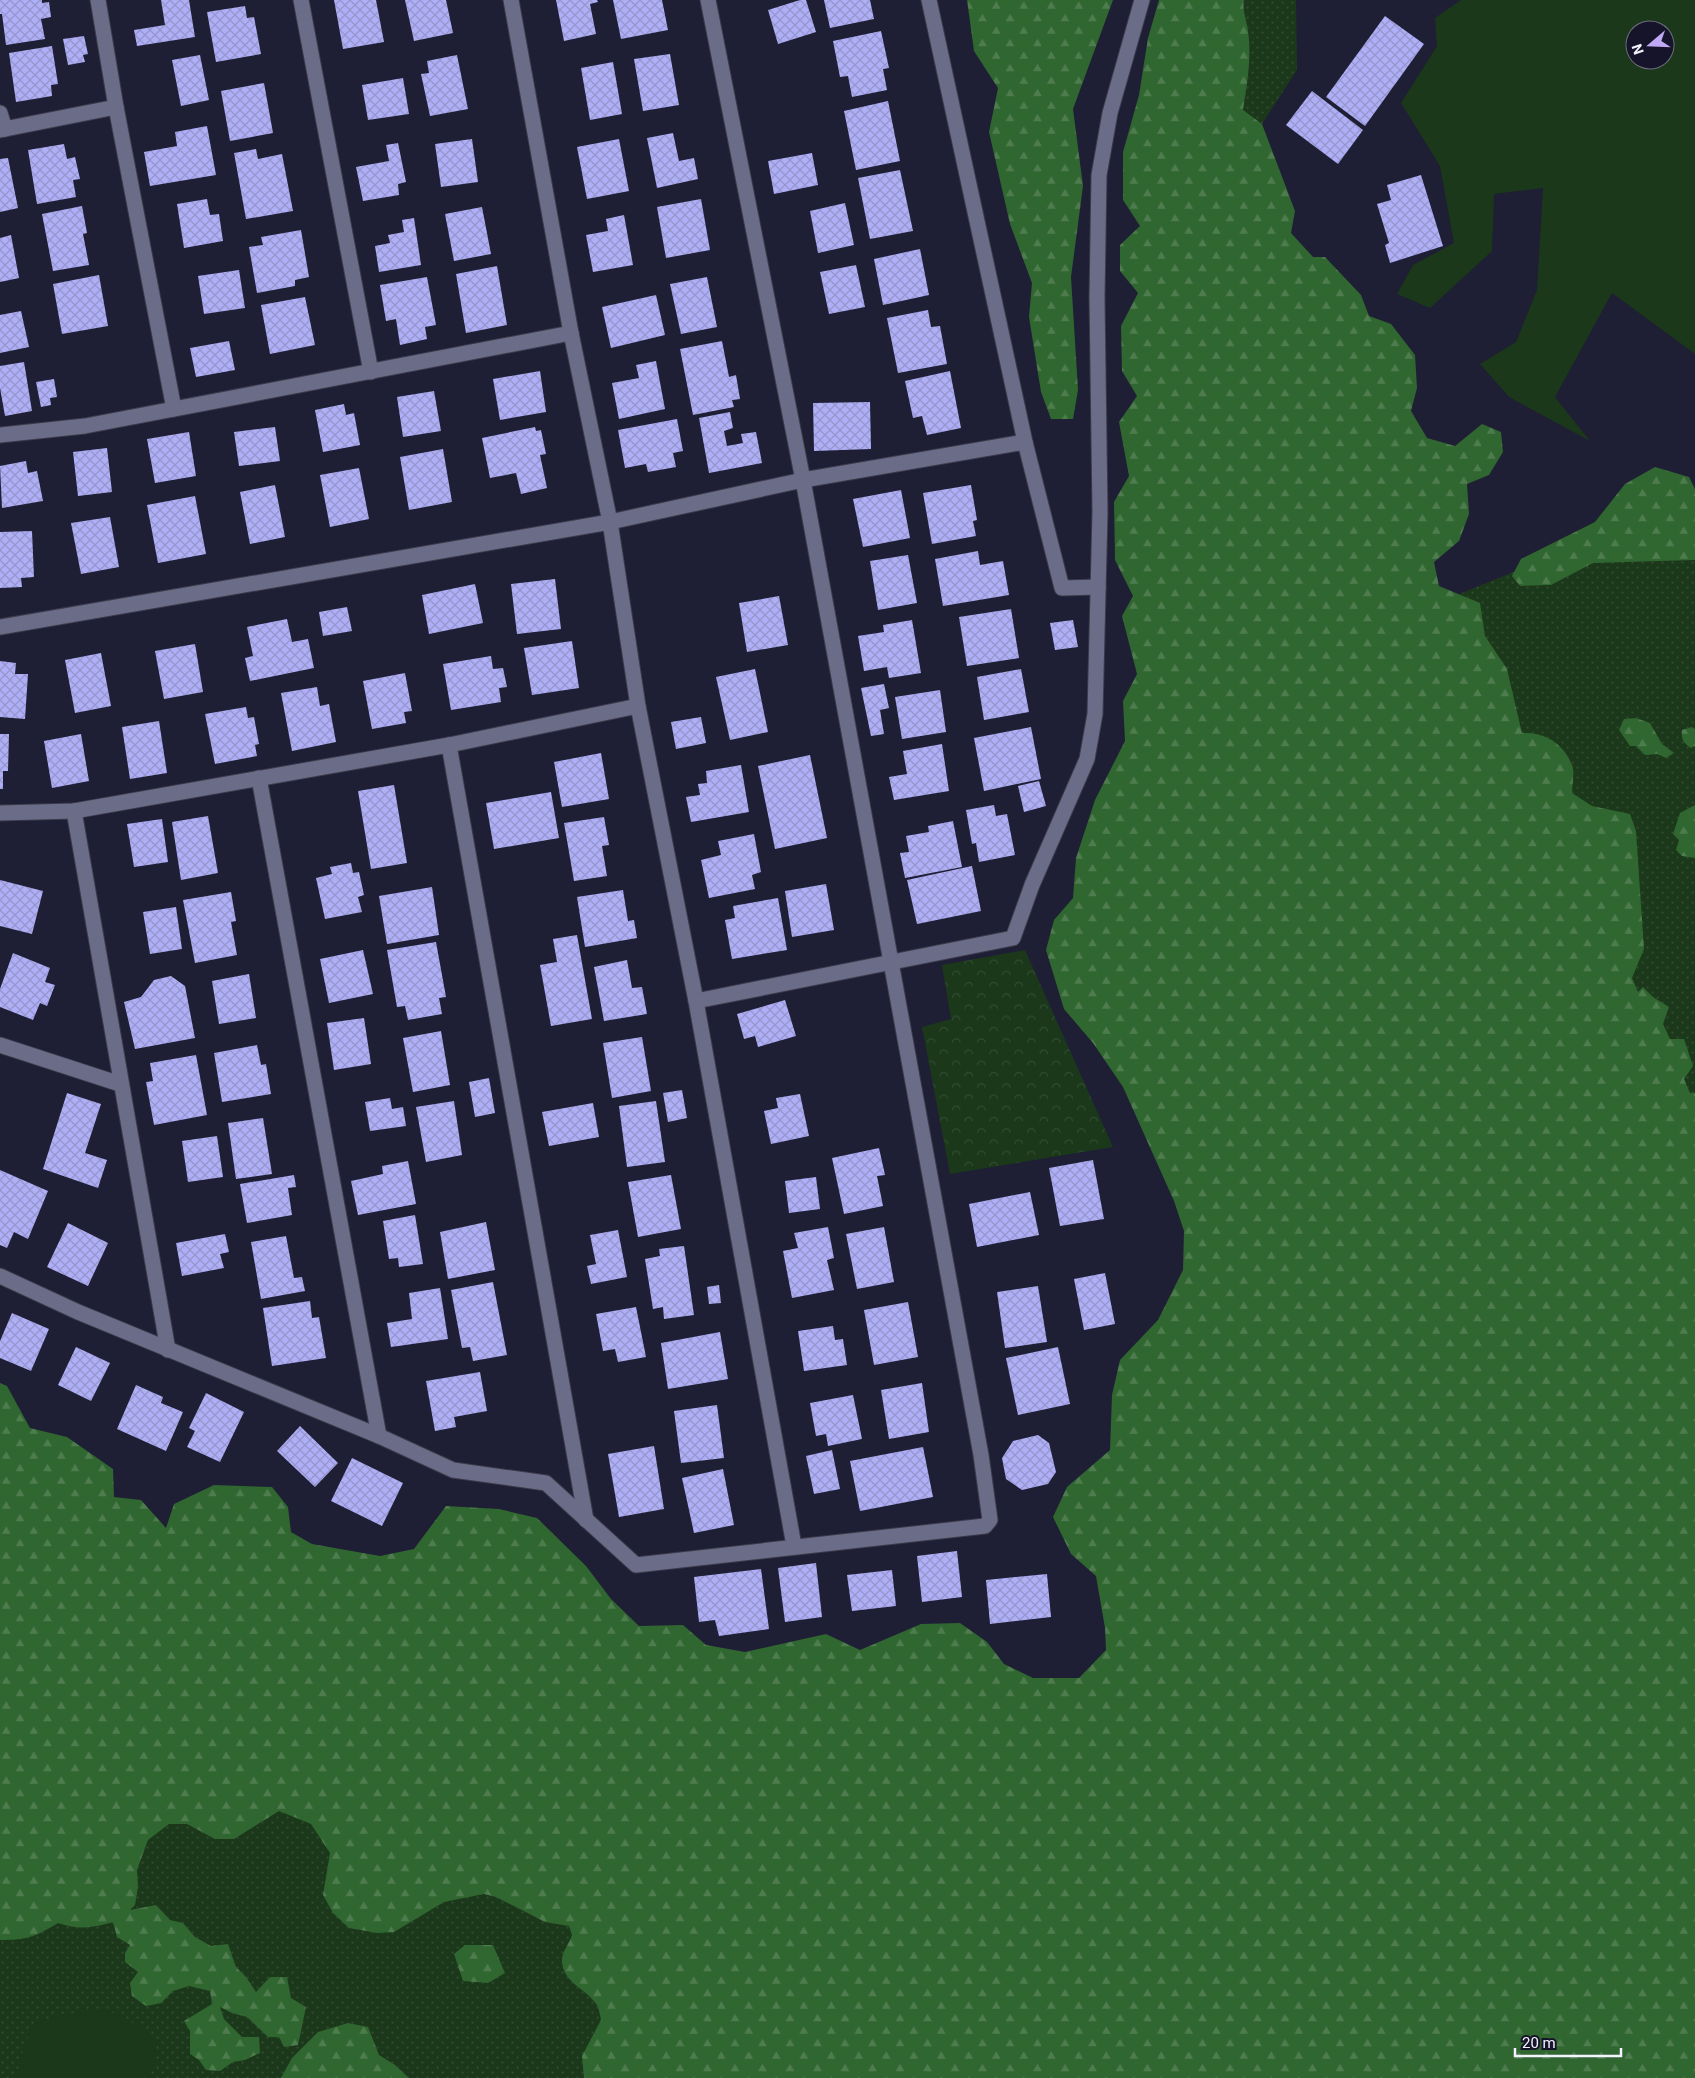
<svg xmlns="http://www.w3.org/2000/svg" width="1695" height="2078" font-family="Roboto,sans-serif">
  <style>
    .grass { fill: url(#grass-dots) }
    .forest { fill: url(#forest-firs) }
    .park { fill: url(#park-crowns) }
    .garden { fill: #1b381a; fill-rule: evenodd }
    .building { fill: url(#building-cross-hatch) }
    .lines { fill: none; stroke-linecap: round; stroke-linejoin: round }
    .minor-casing { stroke: #3c3b4d; stroke-width: 17 }
    .minor { stroke: #6b6c87; stroke-width: 15 }
  </style>
  <defs>
    <pattern id="grass-dots" width="8" height="8" patternUnits="userSpaceOnUse" patternTransform="scale(1.25)"><rect width="8" height="8" fill="#1b381a"/><path d="M2 2h.1M6 6h.1" fill="none" stroke="#314c31" stroke-width="1.8" stroke-linecap="round"/></pattern>
    <pattern id="forest-firs" width="22" height="20" patternUnits="userSpaceOnUse" patternTransform="scale(1.25)"><rect width="22" height="20" fill="#30662f"/><path d="M5 1l3.5 6h-7zM16 11l3.5 6h-7z" fill="#4e7c4e"/></pattern>
    <pattern id="park-crowns" width="20" height="18" patternUnits="userSpaceOnUse" patternTransform="scale(1.25)"><rect width="20" height="18" fill="#1b381a"/><path d="M2 6a3 3 0 1 1 6 0M12 15a3 3 0 1 1 6 0" fill="none" stroke="#314c31"/></pattern>
    <pattern id="building-cross-hatch" width="8" height="8" patternUnits="userSpaceOnUse" patternTransform="scale(1.25)"><rect width="8" height="8" fill="#afaff8"/><path d="M0 0l8 8M0 8l8-8" fill="none" stroke="#9696cd"/></pattern>
  </defs>
  <rect width="100%" height="100%" fill="#1e1e34"/>
  <g class="grass">
    <path d="M1244,0H1296L1297,70L1262,124L1242,110C1247,85 1252,57 1248,31C1247,20 1242,11 1244,0Z"/>
    <path d="M1613,532L1695,541V1354L1417,611Z"/>
    <path d="M539,1788L820,2078H0V1811Z"/>
  </g>
  <g class="forest">
    <path d="M967,0H1113L1073,109L1083,186L1071,277L1078,390L1073,419H1051L1041,392L1029,317L1032,283L1010,224L989,132L998,88L974,51Z"/>
    <path d="M1159,0H1244C1242,11 1247,20 1248,31C1252,57 1247,84 1243,110L1262,124L1295,211L1291,233L1313,257H1325L1361,295L1369,316L1391,324L1415,355L1417,388L1411,411L1427,438L1455,446L1482,424L1501,432L1503,452L1489,475L1467,484L1469,514L1459,541L1434,562L1439,586L1480,603L1485,636L1507,669L1522,733C1545,732 1563,743 1572,765C1575,772 1572,785 1572,793L1592,806L1630,814L1636,831L1644,949L1632,978L1638,992L1643,987L1653,997L1669,1007L1663,1024L1670,1039H1684L1693,1066L1684,1079L1690,1093H1695V2078H584L582,2056L601,2020C600,2015 599,2009 597,2005C586,1988 562,1983 562,1960C562,1951 570,1943 572,1935L569,1926L545,1922L496,1897L484,1894L444,1902L394,1932L377,1933L349,1928L333,1913L323,1895L330,1853L311,1824L279,1811L234,1839H215L187,1824H169L148,1840L137,1870L138,1887L135,1905L130,1910L156,1905L170,1920L183,1923L195,1937L211,1946L228,1944L236,1967L246,1977L256,1992L270,1977H287L291,1998L306,2007L298,2045L284,2047L279,2037H268L247,2017L232,2013L220,2007L224,2019L242,2037H259L260,2053L245,2060L233,2062L220,2071L206,2070L199,2060L190,2054V2031L184,2021L212,2004L210,1991L189,1986L173,1991L161,2003L146,2006L132,1996L130,1983L138,1972L125,1962V1953L130,1945L117,1937L113,1922C92,1928 79,1930 58,1923C35,1937 27,1940 0,1940V1383L7,1386L30,1428L67,1437L113,1469L114,1497L141,1500L166,1528L174,1504L214,1485L272,1487L288,1507L291,1532L312,1544L380,1556L414,1549L446,1506L499,1509L537,1518L586,1566L611,1599L639,1626L683,1625L706,1645L745,1652L826,1634L860,1650L921,1624L960,1623L987,1642L1004,1664L1033,1678H1079L1106,1650L1105,1628L1096,1576L1071,1554L1053,1517L1067,1487L1110,1450L1112,1395L1120,1360L1158,1320L1183,1270L1184,1231L1174,1201L1123,1087L1093,1043L1064,1009L1046,950L1054,920L1073,898L1076,858L1095,800L1125,741L1123,701L1137,674L1122,616L1133,596L1115,560L1114,502L1129,476L1119,422L1137,396L1122,371L1121,326L1138,293L1120,271V245L1140,226L1123,200V152L1139,95L1148,38Z"/>
    <path d="M1655,467L1689,477L1695,489V560L1593,563L1551,585L1520,586L1512,576L1521,559L1595,522L1625,484Z"/>
    <path d="M1636,718L1650,723L1662,744L1674,753L1666,758L1657,754L1645,755L1636,746H1630L1619,730L1624,719Z"/>
    <path d="M1692,727L1695,729V746L1691,748C1683,743 1681,739 1682,730Z"/>
    <path d="M1695,805V858L1682,856L1676,850L1679,840L1673,834L1680,813Z"/>
    <path d="M465,1945H493L505,1973L488,1983L463,1981L454,1954Z"/>
    <path d="M348,2023L368,2027L379,2055L395,2065L409,2078H281L292,2058L318,2032Z"/>
  </g>
  <path class="park" d="M1025,950L1113,1147L950,1174L922,1027L951,1019L942,965Z"/>
  <g class="garden">
    <path d="M1461,0H1695V354L1612,293L1555,397L1590,441L1509,397L1480,364L1516,342L1537,290L1543,188L1494,194L1492,251L1430,308L1397,294L1413,265L1454,243L1440,166L1401,103L1437,46L1435,18ZM1635,30H1665V60H1635Z"/>
    <path d="M86,2011C92,2011 100,2010 106,2011C121,2014 157,2034 156,2051C156,2060 151,2070 149,2078H16C20,2065 25,2036 34,2026C43,2017 73,2014 86,2011Z"/>
  </g>
  <g class="building">
    <path d="M0,0H42V3L49,2L51,17L41,19L45,39L6,45L2,14H0Z"/>
    <path d="M161,0H189L195,37L137,46L134,30L165,25Z"/>
    <path d="M334,0H376L384,42L343,49Z"/>
    <path d="M405,0H446L453,33L414,41Z"/>
    <path d="M556,0H597L598,2L590,4L596,34L564,41Z"/>
    <path d="M613,0H662L668,30L621,39Z"/>
    <path d="M800,0H806L816,32L778,44L768,10Z"/>
    <path d="M824,0H870L874,19L830,28Z"/>
    <path d="M245,6L247,18L254,17L261,54L216,62L207,12Z"/>
    <path d="M1385,16L1424,44L1365,126L1326,97Z"/>
    <path d="M881,31L889,68L883,69L887,90L852,97L848,76L840,77L833,41Z"/>
    <path d="M84,36L88,54L83,55L85,62L68,65L63,39Z"/>
    <path d="M52,46L58,84L51,85L52,96L16,102L9,53Z"/>
    <path d="M670,54L679,105L643,111L634,59Z"/>
    <path d="M200,55L209,100L181,106L172,60Z"/>
    <path d="M457,55L468,109L430,116L421,74L429,73L427,61Z"/>
    <path d="M613,62L622,114L590,120L581,68Z"/>
    <path d="M403,78L409,114L368,120L362,85Z"/>
    <path d="M264,83L273,133L230,141L221,91Z"/>
    <path d="M1312,91L1363,130L1338,164L1286,125Z"/>
    <path d="M888,101L900,161L856,170L844,111Z"/>
    <path d="M207,126L216,175L150,186L144,152L177,146L175,132Z"/>
    <path d="M673,133L679,161L694,158L698,179L657,188L647,138Z"/>
    <path d="M472,139L478,182L441,187L435,144Z"/>
    <path d="M619,139L629,191L587,199L577,147Z"/>
    <path d="M398,143L406,182L398,184L399,195L363,201L356,167L389,161L386,145Z"/>
    <path d="M64,144L67,159L75,157L80,179L73,180L76,197L37,204L28,150Z"/>
    <path d="M256,149L258,159L282,154L293,211L246,219L234,153Z"/>
    <path d="M812,153L818,185L774,194L768,161Z"/>
    <path d="M8,158L18,208L0,212V159Z"/>
    <path d="M900,170L913,231L870,239L858,178Z"/>
    <path d="M1421,175L1443,246L1390,263L1385,245L1389,243L1377,204L1391,200L1387,185Z"/>
    <path d="M207,199L210,215L219,214L223,241L184,248L177,204Z"/>
    <path d="M701,199L710,250L666,258L657,207Z"/>
    <path d="M845,203L854,245L818,253L810,211Z"/>
    <path d="M82,206L87,233L83,234L89,265L53,271L42,214Z"/>
    <path d="M482,207L491,254L454,261L445,214Z"/>
    <path d="M624,215L633,265L593,272L586,235L608,231L606,219Z"/>
    <path d="M414,218L421,265L379,272L375,246L390,243L388,235L404,232L402,220Z"/>
    <path d="M301,230L309,277L295,280V286L257,293L249,247L263,245L261,237Z"/>
    <path d="M11,235L19,278L0,282V238Z"/>
    <path d="M920,249L929,295L883,305L874,259Z"/>
    <path d="M856,265L865,307L829,314L820,272Z"/>
    <path d="M497,266L507,325L466,333L456,274Z"/>
    <path d="M239,270L245,308L204,314L198,276Z"/>
    <path d="M99,275L108,326L62,334L53,284Z"/>
    <path d="M427,277L436,325L425,327L427,339L400,345L396,319L386,321L380,285Z"/>
    <path d="M707,277L717,327L681,334L670,284Z"/>
    <path d="M656,295L665,335L611,348L602,307Z"/>
    <path d="M305,297L315,345L270,354L261,305Z"/>
    <path d="M928,310L931,327L940,326L947,364L898,373L887,318Z"/>
    <path d="M21,311L29,347L0,353V315Z"/>
    <path d="M229,341L235,370L196,377L190,348Z"/>
    <path d="M722,341L729,377L736,375L740,399L732,400L734,407L693,415L680,349Z"/>
    <path d="M656,361L665,409L619,419L612,383L639,378L636,365Z"/>
    <path d="M24,362L32,411L5,416L0,388V366Z"/>
    <path d="M540,371L546,412L500,420L493,379Z"/>
    <path d="M950,371L961,428L927,435L922,416L913,418L905,381Z"/>
    <path d="M54,379L57,397L50,398L51,405L41,407L36,382Z"/>
    <path d="M434,391L441,431L403,437L397,397Z"/>
    <path d="M870,402L871,449L814,451L813,403Z"/>
    <path d="M344,404L346,415L354,413L360,445L323,452L315,410Z"/>
    <path d="M730,412L733,428L724,431L727,446L743,443L741,434L756,432L762,463L709,473L699,418Z"/>
    <path d="M677,419L683,451L673,453L676,467L648,472L646,464L625,468L618,430Z"/>
    <path d="M275,427L280,461L239,466L234,432Z"/>
    <path d="M535,427L536,431L541,430L546,454L540,455L547,488L521,494L516,473L490,478L482,438Z"/>
    <path d="M189,432L196,476L155,483L147,439Z"/>
    <path d="M107,448L112,492L78,496L73,452Z"/>
    <path d="M443,449L452,502L409,510L400,457Z"/>
    <path d="M26,461L28,473L37,471L43,501L2,508L0,466Z"/>
    <path d="M359,468L369,519L330,527L320,475Z"/>
    <path d="M275,485L285,537L250,544L240,492Z"/>
    <path d="M971,485L977,520L973,521L976,536L932,544L923,493Z"/>
    <path d="M901,490L910,538L863,547L853,499Z"/>
    <path d="M195,496L206,554L158,563L147,505Z"/>
    <path d="M110,517L119,567L81,574L71,523Z"/>
    <path d="M32,531L34,577L21,578L22,587L0,588V532Z"/>
    <path d="M978,551L980,565L1003,561L1009,595L943,606L935,559Z"/>
    <path d="M908,555L917,603L878,610L870,561Z"/>
    <path d="M555,579L561,629L517,634L511,584Z"/>
    <path d="M475,584L483,623L429,634L422,595Z"/>
    <path d="M779,596L788,645L747,652L739,603Z"/>
    <path d="M347,607L352,631L323,636L319,612Z"/>
    <path d="M1011,609L1019,658L967,666L959,617Z"/>
    <path d="M287,619L292,642L308,639L314,668L250,681L245,658L253,656L247,627Z"/>
    <path d="M912,620L921,673L889,678L887,667L864,671L858,636L884,632L883,625Z"/>
    <path d="M1073,620L1078,647L1055,650L1050,623Z"/>
    <path d="M572,641L579,688L532,695L524,648Z"/>
    <path d="M195,644L203,692L164,699L155,651Z"/>
    <path d="M101,653L111,706L75,713L65,660Z"/>
    <path d="M491,656L493,669L503,668L507,687L499,688L501,702L451,710L443,664Z"/>
    <path d="M0,661L16,663L15,674H28L25,719L0,717Z"/>
    <path d="M755,669L768,732L730,740L716,677Z"/>
    <path d="M1021,669L1029,712L984,720L977,677Z"/>
    <path d="M405,673L412,711L404,712L406,723L372,729L363,681Z"/>
    <path d="M884,684L889,708L880,710L884,734L871,736L861,688Z"/>
    <path d="M317,687L320,706L329,704L336,742L292,751L281,693Z"/>
    <path d="M940,690L946,732L902,739L895,697Z"/>
    <path d="M246,707L248,718L254,717L259,744L255,745L257,756L215,764L205,714Z"/>
    <path d="M701,717L706,743L676,749L671,722Z"/>
    <path d="M159,721L167,773L130,779L122,727Z"/>
    <path d="M1031,727L1041,779L984,791L974,738Z"/>
    <path d="M0,734H9L8,771H3V789H0Z"/>
    <path d="M81,734L89,781L52,788L44,741Z"/>
    <path d="M942,744L949,791L894,800L889,777L907,774L903,751Z"/>
    <path d="M601,753L609,799L562,807L554,762Z"/>
    <path d="M810,755L827,838L775,849L758,766Z"/>
    <path d="M741,765L749,812L691,822L686,797L700,795L698,784L707,783L706,771Z"/>
    <path d="M1039,781L1046,806L1024,812L1018,786Z"/>
    <path d="M394,785L407,863L371,869L358,791Z"/>
    <path d="M551,792L559,838L494,849L486,803Z"/>
    <path d="M994,805L996,816L1007,814L1015,855L979,862L976,843L972,844L966,810Z"/>
    <path d="M208,816L218,873L181,880L172,822Z"/>
    <path d="M604,817L609,845L602,846L607,876L574,881L564,823Z"/>
    <path d="M162,819L168,862L134,867L127,824Z"/>
    <path d="M953,821L962,867L905,878L900,853L909,852L906,836L929,832L928,826Z"/>
    <path d="M754,834L761,872L752,875L755,889L709,898L701,860L721,855L718,841Z"/>
    <path d="M351,863L353,873L359,872L364,895L358,897L362,912L325,919L316,878L332,874L330,867Z"/>
    <path d="M972,866L981,911L917,924L907,880Z"/>
    <path d="M0,880L43,891L32,934L0,926Z"/>
    <path d="M826,884L834,930L792,937L785,891Z"/>
    <path d="M432,887L439,935L387,944L379,896Z"/>
    <path d="M623,890L628,921L634,920L637,938L585,947L577,897Z"/>
    <path d="M231,892L236,921L231,922L237,955L195,963L183,900Z"/>
    <path d="M778,898L787,950L732,959L725,920L735,918L733,906Z"/>
    <path d="M176,907L182,949L150,954L143,912Z"/>
    <path d="M577,935L592,1019L551,1026L540,965L557,962L553,939Z"/>
    <path d="M436,942L446,997L439,998L442,1014L408,1020L405,1006L397,1007L387,950Z"/>
    <path d="M363,950L373,994L329,1003L320,959Z"/>
    <path d="M13,953L50,968L45,982L55,985L47,1006L40,1003L33,1020L0,1007V989Z"/>
    <path d="M627,960L632,988L642,987L647,1014L604,1021L594,967Z"/>
    <path d="M249,974L256,1018L219,1024L212,981Z"/>
    <path d="M171,976L185,986L195,1038L135,1049L124,1002L141,997L154,980Z"/>
    <path d="M785,1000L796,1036L758,1047L755,1036L744,1039L737,1014Z"/>
    <path d="M364,1018L371,1064L334,1070L327,1023Z"/>
    <path d="M441,1031L450,1085L413,1092L403,1038Z"/>
    <path d="M642,1037L651,1091L612,1098L603,1043Z"/>
    <path d="M257,1045L261,1065L266,1064L271,1094L222,1102L214,1053Z"/>
    <path d="M196,1055L207,1115L154,1125L146,1082L153,1081L150,1063Z"/>
    <path d="M489,1078L495,1113L475,1117L469,1082Z"/>
    <path d="M682,1090L687,1118L668,1122L663,1093Z"/>
    <path d="M67,1093L101,1104L85,1153L107,1160L98,1188L43,1169Z"/>
    <path d="M800,1094L809,1136L771,1144L764,1111L778,1108L776,1098Z"/>
    <path d="M390,1098L392,1109L403,1107L406,1126L370,1131L365,1102Z"/>
    <path d="M454,1101L462,1155L426,1162L416,1107Z"/>
    <path d="M656,1101L665,1162L627,1167L619,1106Z"/>
    <path d="M593,1103L599,1137L549,1146L542,1112Z"/>
    <path d="M263,1118L272,1174L236,1179L228,1123Z"/>
    <path d="M217,1136L223,1177L188,1182L182,1141Z"/>
    <path d="M879,1148L885,1175L877,1176L883,1206L844,1214L832,1158Z"/>
    <path d="M1093,1160L1104,1219L1060,1226L1049,1168Z"/>
    <path d="M408,1161L416,1204L358,1215L351,1181L383,1174L382,1166Z"/>
    <path d="M0,1170L48,1191L28,1239L14,1232L7,1248L0,1245Z"/>
    <path d="M294,1175L296,1187L288,1188L292,1215L247,1223L240,1184Z"/>
    <path d="M671,1175L681,1229L638,1237L628,1182Z"/>
    <path d="M816,1177L820,1209L789,1213L785,1181Z"/>
    <path d="M1030,1192L1039,1235L977,1247L969,1204Z"/>
    <path d="M415,1215L423,1264L399,1267L398,1258L389,1259L383,1221Z"/>
    <path d="M486,1222L495,1270L448,1279L440,1232Z"/>
    <path d="M68,1223L108,1243L88,1286L47,1267Z"/>
    <path d="M828,1227L834,1258L827,1260L834,1290L792,1298L783,1251L798,1248L794,1233Z"/>
    <path d="M884,1227L894,1282L857,1289L846,1234Z"/>
    <path d="M618,1230L627,1277L591,1284L587,1266L596,1264L590,1235Z"/>
    <path d="M225,1234L229,1252L220,1254L224,1268L182,1276L176,1243Z"/>
    <path d="M286,1236L294,1278L302,1277L305,1291L261,1299L251,1242Z"/>
    <path d="M684,1246L694,1315L664,1319L663,1307L653,1309L645,1259L660,1256L659,1249Z"/>
    <path d="M1105,1273L1115,1324L1084,1330L1074,1279Z"/>
    <path d="M493,1282L507,1355L473,1361L470,1347L462,1348L451,1290Z"/>
    <path d="M719,1285L721,1303L709,1304L707,1287Z"/>
    <path d="M1038,1286L1047,1342L1005,1348L997,1292Z"/>
    <path d="M440,1288L448,1339L391,1347L387,1323L412,1319L409,1293Z"/>
    <path d="M310,1301L312,1318L319,1317L326,1358L272,1366L263,1308Z"/>
    <path d="M908,1302L918,1357L874,1365L864,1310Z"/>
    <path d="M636,1307L646,1357L618,1362L615,1349L603,1351L596,1314Z"/>
    <path d="M12,1313L49,1329L31,1371L0,1358V1341Z"/>
    <path d="M833,1326L835,1340L843,1339L847,1365L804,1371L798,1331Z"/>
    <path d="M720,1332L728,1379L668,1389L661,1343Z"/>
    <path d="M76,1347L110,1363L91,1401L58,1385Z"/>
    <path d="M1058,1347L1070,1404L1018,1415L1006,1358Z"/>
    <path d="M480,1372L487,1411L454,1417L456,1427L435,1431L426,1381Z"/>
    <path d="M922,1383L929,1432L889,1439L881,1390Z"/>
    <path d="M136,1385L163,1397L161,1403L183,1412L166,1451L117,1429Z"/>
    <path d="M206,1393L244,1412L220,1462L187,1447L195,1431L189,1428Z"/>
    <path d="M853,1395L862,1439L828,1446L826,1434L816,1436L810,1403Z"/>
    <path d="M717,1405L724,1458L681,1463L674,1411Z"/>
    <path d="M300,1426L338,1463L315,1487L277,1451Z"/>
    <path d="M1038,1435L1049,1443L1056,1472L1048,1484L1022,1490L1006,1479L1002,1458L1013,1441Z"/>
    <path d="M654,1446L664,1509L619,1517L608,1454Z"/>
    <path d="M923,1447L933,1497L860,1511L850,1461Z"/>
    <path d="M832,1450L840,1489L814,1494L806,1456Z"/>
    <path d="M352,1458L403,1483L382,1526L331,1501Z"/>
    <path d="M723,1469L734,1525L694,1533L682,1478Z"/>
    <path d="M957,1551L962,1597L922,1602L917,1556Z"/>
    <path d="M816,1563L822,1617L785,1622L778,1568Z"/>
    <path d="M761,1569L769,1629L719,1636L715,1620L699,1622L694,1577Z"/>
    <path d="M892,1570L896,1606L852,1611L847,1575Z"/>
    <path d="M1047,1574L1051,1617L990,1624L986,1580Z"/>
  </g>
  <g class="lines">
    <defs>
      <g id="minor">
        <path d="M98,0L116,107L174,409"/>
        <path d="M301,0L371,372"/>
        <path d="M511,0L571,333L610,522L638,706L696,1001L794,1546"/>
        <path d="M929,0L1025,442L1062,588L1098,587"/>
        <path d="M0,113L5,129"/>
        <path d="M0,130L116,107"/>
        <path d="M0,435L85,426L571,333"/>
        <path d="M0,627L610,522L803,480L1025,442"/>
        <path d="M449,745L586,1520"/>
        <path d="M259,778L379,1436"/>
        <path d="M74,811L168,1350"/>
        <path d="M0,813L74,811L449,745L638,706"/>
        <path d="M696,1001L1013,938L1032,885L1087,759L1095,714L1100,512L1097,298L1099,175L1110,113L1142,0"/>
        <path d="M0,1045L120,1084"/>
        <path d="M0,1276L78,1312L379,1436L453,1470L546,1483L636,1565L985,1526L990,1520L981,1455L803,480L708,0"/>
      </g>
    </defs>
    <use href="#minor" class="minor-casing"/>
    <use href="#minor" class="minor"/>
  </g>
  <g transform="translate(1650 45) rotate(251)"><circle r="24" fill="#15142a" stroke="#6e6e7e"/>
  <path d="M0-4L9 19L0 12L-9 19Z" fill="#bfa9f4"/>
  <text y="-8" font-size="14" font-weight="bold" text-anchor="middle" fill="#f3f4fd">N</text>
  </g>
  <path d="M1515 2048v8h106v-8" fill="none" stroke="#f3f4fd" stroke-width="2.5"/>
  <text x="1522" y="2048" font-size="15" fill="#f3f4fd" stroke="#15142a" stroke-width="4" paint-order="stroke">20 m</text>
</svg>
